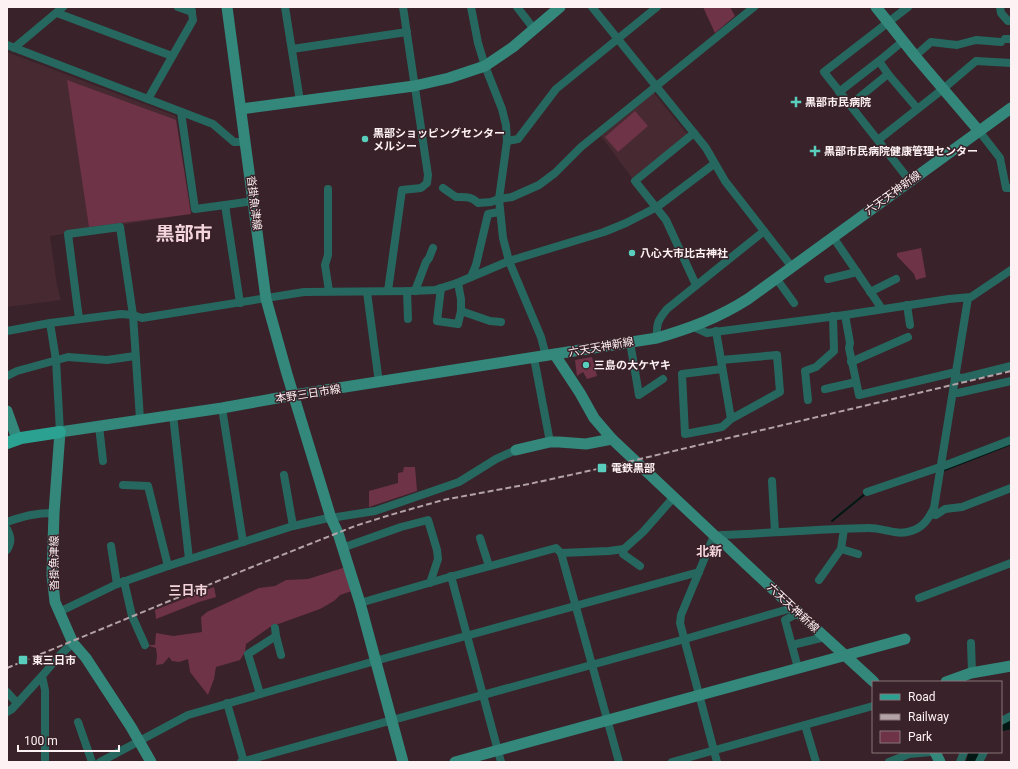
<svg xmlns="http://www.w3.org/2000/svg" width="1018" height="769" font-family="Roboto,'Noto Sans JP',sans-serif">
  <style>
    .built { fill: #472932 }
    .green { fill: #6f3347 }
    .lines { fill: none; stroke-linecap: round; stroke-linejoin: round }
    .stream { stroke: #001713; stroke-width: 2 }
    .river { stroke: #001713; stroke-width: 12 }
    .street { stroke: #26685f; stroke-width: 8 }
    .secondary { stroke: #33877b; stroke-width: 11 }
    .primary { stroke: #2ba191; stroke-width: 12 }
    .rail { stroke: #b3a2a6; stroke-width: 2; stroke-dasharray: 6 3; stroke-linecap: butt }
    .poi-dot { fill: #5acebd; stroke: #392229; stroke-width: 1.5 }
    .labels { text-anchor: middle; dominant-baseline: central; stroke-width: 3; stroke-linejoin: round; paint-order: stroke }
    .poi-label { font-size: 11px; font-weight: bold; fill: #fef1f4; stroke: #392229; text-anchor: start }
    .street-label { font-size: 11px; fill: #fef1f4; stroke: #392229 }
    .quarter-label { font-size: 13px; font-weight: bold; fill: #f4d5dd; stroke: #392229 }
    .town-label { font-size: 19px; font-weight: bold; fill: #f4d5dd; stroke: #392229 }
  </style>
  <rect width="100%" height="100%" fill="#392229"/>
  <g class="built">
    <path d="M7,52L176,116L191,214L50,236L57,285L61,300L7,307Z"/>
    <path d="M653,92L688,135L632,178L601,136Z"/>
  </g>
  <g class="green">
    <path d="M703,7H730L735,16L715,33Z"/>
    <path d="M67,80L176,120L191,214L89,227Z"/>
    <path d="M635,111L648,126L618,152L605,137Z"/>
    <path d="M921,248L926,277L916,280L914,274L897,256V253Z"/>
    <path d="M592,357L597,376L587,379L583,372L577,376L575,360Z"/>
    <path d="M404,467H415L417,491L369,507V491L398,483V473L403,472Z"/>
    <path d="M346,567L352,591L340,595L334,601L320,609L270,627L246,644L245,652L240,660L216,667L214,679L208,695L190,672L188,659L179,662L172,661L169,657L163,664L156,665L157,656L156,648L146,645H155L156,633L173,636L202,632L201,617L207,612L259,588L275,586L286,580L308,579Z"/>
    <path d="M214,587L216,597L199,602L156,619L155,610Z"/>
  </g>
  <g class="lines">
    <g class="stream">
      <path d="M942,471L1011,444"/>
      <path d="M832,521L865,494"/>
    </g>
    <g class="river">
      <path d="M1001,725L1011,723"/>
      <path d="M972,762L975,752"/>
    </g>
    <g class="street">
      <path d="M178,7L192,12"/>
      <path d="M285,7L300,101"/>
      <path d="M471,7L478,43L485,66L502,109L506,125L507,141L499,199L503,238L509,261L541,337L546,356"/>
      <path d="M517,7L534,29"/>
      <path d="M592,7L694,133L706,148L725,181L792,267"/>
      <path d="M908,7L824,72L910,181"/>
      <path d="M1000,7L1001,13L1008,21H1011"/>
      <path d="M57,13L172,56"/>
      <path d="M1005,39H1011"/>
      <path d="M7,45L213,124L234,142H246"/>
      <path d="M14,48L63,7"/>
      <path d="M292,49L407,32"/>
      <path d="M915,56L931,42L957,45L976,40L1001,42"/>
      <path d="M888,74L879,61L903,41"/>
      <path d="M839,92L879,61"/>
      <path d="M148,99L193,20L191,7"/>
      <path d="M850,105L888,74L917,108"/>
      <path d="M181,112L195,209L225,205"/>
      <path d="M979,131L1000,158L1006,188H1011"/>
      <path d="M694,133L635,181L666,220L696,285"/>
      <path d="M878,140L943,89L976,61L1011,63"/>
      <path d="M507,141L518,139L556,89L657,7"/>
      <path d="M443,188L456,197C465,197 471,196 478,203L491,202L499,199L512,197L539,185L555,173L581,147L754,7"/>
      <path d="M328,189V255L325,265L329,291"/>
      <path d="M833,237L882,309"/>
      <path d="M471,277L476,265L488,214L499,212"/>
      <path d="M776,278L794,303"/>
      <path d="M828,279L857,272"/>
      <path d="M458,283L461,299V311L490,321L501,322"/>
      <path d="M441,288L437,321L458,324L461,311"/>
      <path d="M388,291L402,190L421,188L427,183L428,175L403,7"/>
      <path d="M407,291L408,319"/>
      <path d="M415,291L426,262L429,258L433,248"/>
      <path d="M367,292L379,383"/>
      <path d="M870,292L896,279"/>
      <path d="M240,303L225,205L253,201"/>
      <path d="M907,305L910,325"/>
      <path d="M845,315L850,343L849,348L859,395L956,372"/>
      <path d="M79,319L68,234L120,227L133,315L140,419"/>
      <path d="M50,323L56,360L60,432"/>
      <path d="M694,327L707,333L845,315L949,299L971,297L1011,270"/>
      <path d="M7,331L50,323L121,314L133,315L142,318L304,292L410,291L435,290L457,283L509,261L604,232L626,223L657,207L714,164"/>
      <path d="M716,331L721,360"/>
      <path d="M657,338C656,324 658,320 667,309L764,231"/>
      <path d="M630,342L639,395L663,379"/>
      <path d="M534,358L550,442"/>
      <path d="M851,362L908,337"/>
      <path d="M722,369L682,374L685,434L722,427L731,419L721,360L777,355L780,392L731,419"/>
      <path d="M7,376L17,371L68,357L107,360L135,356"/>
      <path d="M955,377L963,378L1011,366"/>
      <path d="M825,389L856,382"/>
      <path d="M958,393L1011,381"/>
      <path d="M808,400L805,371L816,367L834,351L833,316"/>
      <path d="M222,408L243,542"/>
      <path d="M173,415L189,559"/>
      <path d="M99,426L103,461"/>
      <path d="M284,475L293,526"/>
      <path d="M772,481L775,532"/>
      <path d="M123,485L148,486L168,566"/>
      <path d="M867,492L946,465L1011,440"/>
      <path d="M931,514L936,515L945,509L962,507L1011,488"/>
      <path d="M7,522C24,516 35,513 54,513"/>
      <path d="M7,529C11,537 12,542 7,550"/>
      <path d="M844,529L841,549L858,554"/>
      <path d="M480,538L489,566"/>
      <path d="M111,546L117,584"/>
      <path d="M342,548L401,527L428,520L437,550L438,559L430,583"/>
      <path d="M561,553L619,762"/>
      <path d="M640,566L623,554L624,549L643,532L674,497"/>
      <path d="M451,576L501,762"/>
      <path d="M819,580L841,549"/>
      <path d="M124,581L132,616L145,645"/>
      <path d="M919,598L1011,563"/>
      <path d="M360,603L446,578L556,548L561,553L609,551L624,549"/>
      <path d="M59,612L117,584L168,566L293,526L324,519L375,511L459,482L496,459L516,450"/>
      <path d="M798,613L785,620L798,668"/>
      <path d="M275,628L276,636"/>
      <path d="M971,643L972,672"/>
      <path d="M792,645L825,637"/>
      <path d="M7,692L17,703"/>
      <path d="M260,694L248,654L276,636L281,655"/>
      <path d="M227,703L244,762"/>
      <path d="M7,712L12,709L42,676"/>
      <path d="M1001,721L1011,716"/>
      <path d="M78,722L92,762"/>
      <path d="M805,725L816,762"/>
      <path d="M45,762V690L42,676L60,655L73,643"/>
      <path d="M100,762L188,715L375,661L699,572"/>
      <path d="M241,762L685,639L792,608"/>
      <path d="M672,762L873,706"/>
      <path d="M717,762L680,623L681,615L713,538L715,536L722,535C771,533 820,529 869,528C884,528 897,536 911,531C923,528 929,518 934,508L968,298"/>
      <path d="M889,762L909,754L931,752"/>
      <path d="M960,762L964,752"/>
      <path d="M979,762L984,752"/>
    </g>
    <g class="secondary">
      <path d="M227,7L266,299L287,374L331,518L338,533L360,603L403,762"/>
      <path d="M876,7L915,56L979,131"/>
      <path d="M241,109L414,86L449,78L485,66L513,47L560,7"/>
      <path d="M555,355L580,393L594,418L612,439L715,536L726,545C774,591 824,636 874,682"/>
      <path d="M7,411L17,439"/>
      <path d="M516,450L550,442H559L586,444L612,439"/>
      <path d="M946,682L971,673L1011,666"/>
      <path d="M935,752L940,762"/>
      <path d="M151,762L131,727L86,658L73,643L55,602L52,575L54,513L60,432L222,408L294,395L657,338C691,328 718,318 748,299L1011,108"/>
      <path d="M455,762L905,639"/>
    </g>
    <path class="primary" d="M7,443L21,438L60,432"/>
    <path class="rail" d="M7,668L247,569L355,526L390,515L443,500L529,484L602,468L1011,371"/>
  </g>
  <g class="poi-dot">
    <path d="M794 96h4v4h4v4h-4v4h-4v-4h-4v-4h4z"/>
    <circle cx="365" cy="139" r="4"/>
    <path d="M813 145h4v4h4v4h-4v4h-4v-4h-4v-4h4z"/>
    <circle cx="632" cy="253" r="4"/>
    <circle cx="586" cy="365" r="4"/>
    <rect x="597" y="463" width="10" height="10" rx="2"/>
    <rect x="18" y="655" width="10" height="10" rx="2"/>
  </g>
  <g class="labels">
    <g class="poi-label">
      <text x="805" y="102">黒部市民病院</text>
      <text x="373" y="133">黒部ショッピングセンター<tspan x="373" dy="13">メルシー</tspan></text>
      <text x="824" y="151">黒部市民病院健康管理センター</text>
      <text x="640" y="253">八心大市比古神社</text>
      <text x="594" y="365">三島の大ケヤキ</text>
      <text x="611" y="468">電鉄黒部</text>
      <text x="32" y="660">東三日市</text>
    </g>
    <g class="street-label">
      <text transform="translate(893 193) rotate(-36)">六天天神新線</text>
      <text transform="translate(254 203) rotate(83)">沓掛魚津線</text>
      <text transform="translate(601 347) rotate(-10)">六天天神新線</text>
      <text transform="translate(308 394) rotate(-9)">本野三日市線</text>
      <text transform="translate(54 563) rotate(-90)">沓掛魚津線</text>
      <text transform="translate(793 608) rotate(43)">六天天神新線</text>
    </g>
    <g class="quarter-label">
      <text x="709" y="551">北新</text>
      <text x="188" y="590">三日市</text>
    </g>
    <g class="town-label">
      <text x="184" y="233">黒部市</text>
    </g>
  </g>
  <rect width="1018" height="769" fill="none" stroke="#fef1f4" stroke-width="16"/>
  <rect x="872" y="681" width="130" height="72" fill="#392229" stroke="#88757a"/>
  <rect x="880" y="694" width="20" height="6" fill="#2ba191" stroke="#88757a"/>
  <text x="908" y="701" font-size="12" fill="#fef1f4">Road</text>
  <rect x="880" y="714" width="20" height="6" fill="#b3a2a6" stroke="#88757a"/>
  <text x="908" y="721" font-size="12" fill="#fef1f4">Railway</text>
  <rect x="880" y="731" width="20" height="12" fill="#6f3347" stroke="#88757a"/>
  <text x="908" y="741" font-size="12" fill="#fef1f4">Park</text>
  <path d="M18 745v6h101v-6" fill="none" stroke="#fef1f4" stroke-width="2"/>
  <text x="24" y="745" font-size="12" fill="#fef1f4" stroke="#392229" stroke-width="3" paint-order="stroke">100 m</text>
</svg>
